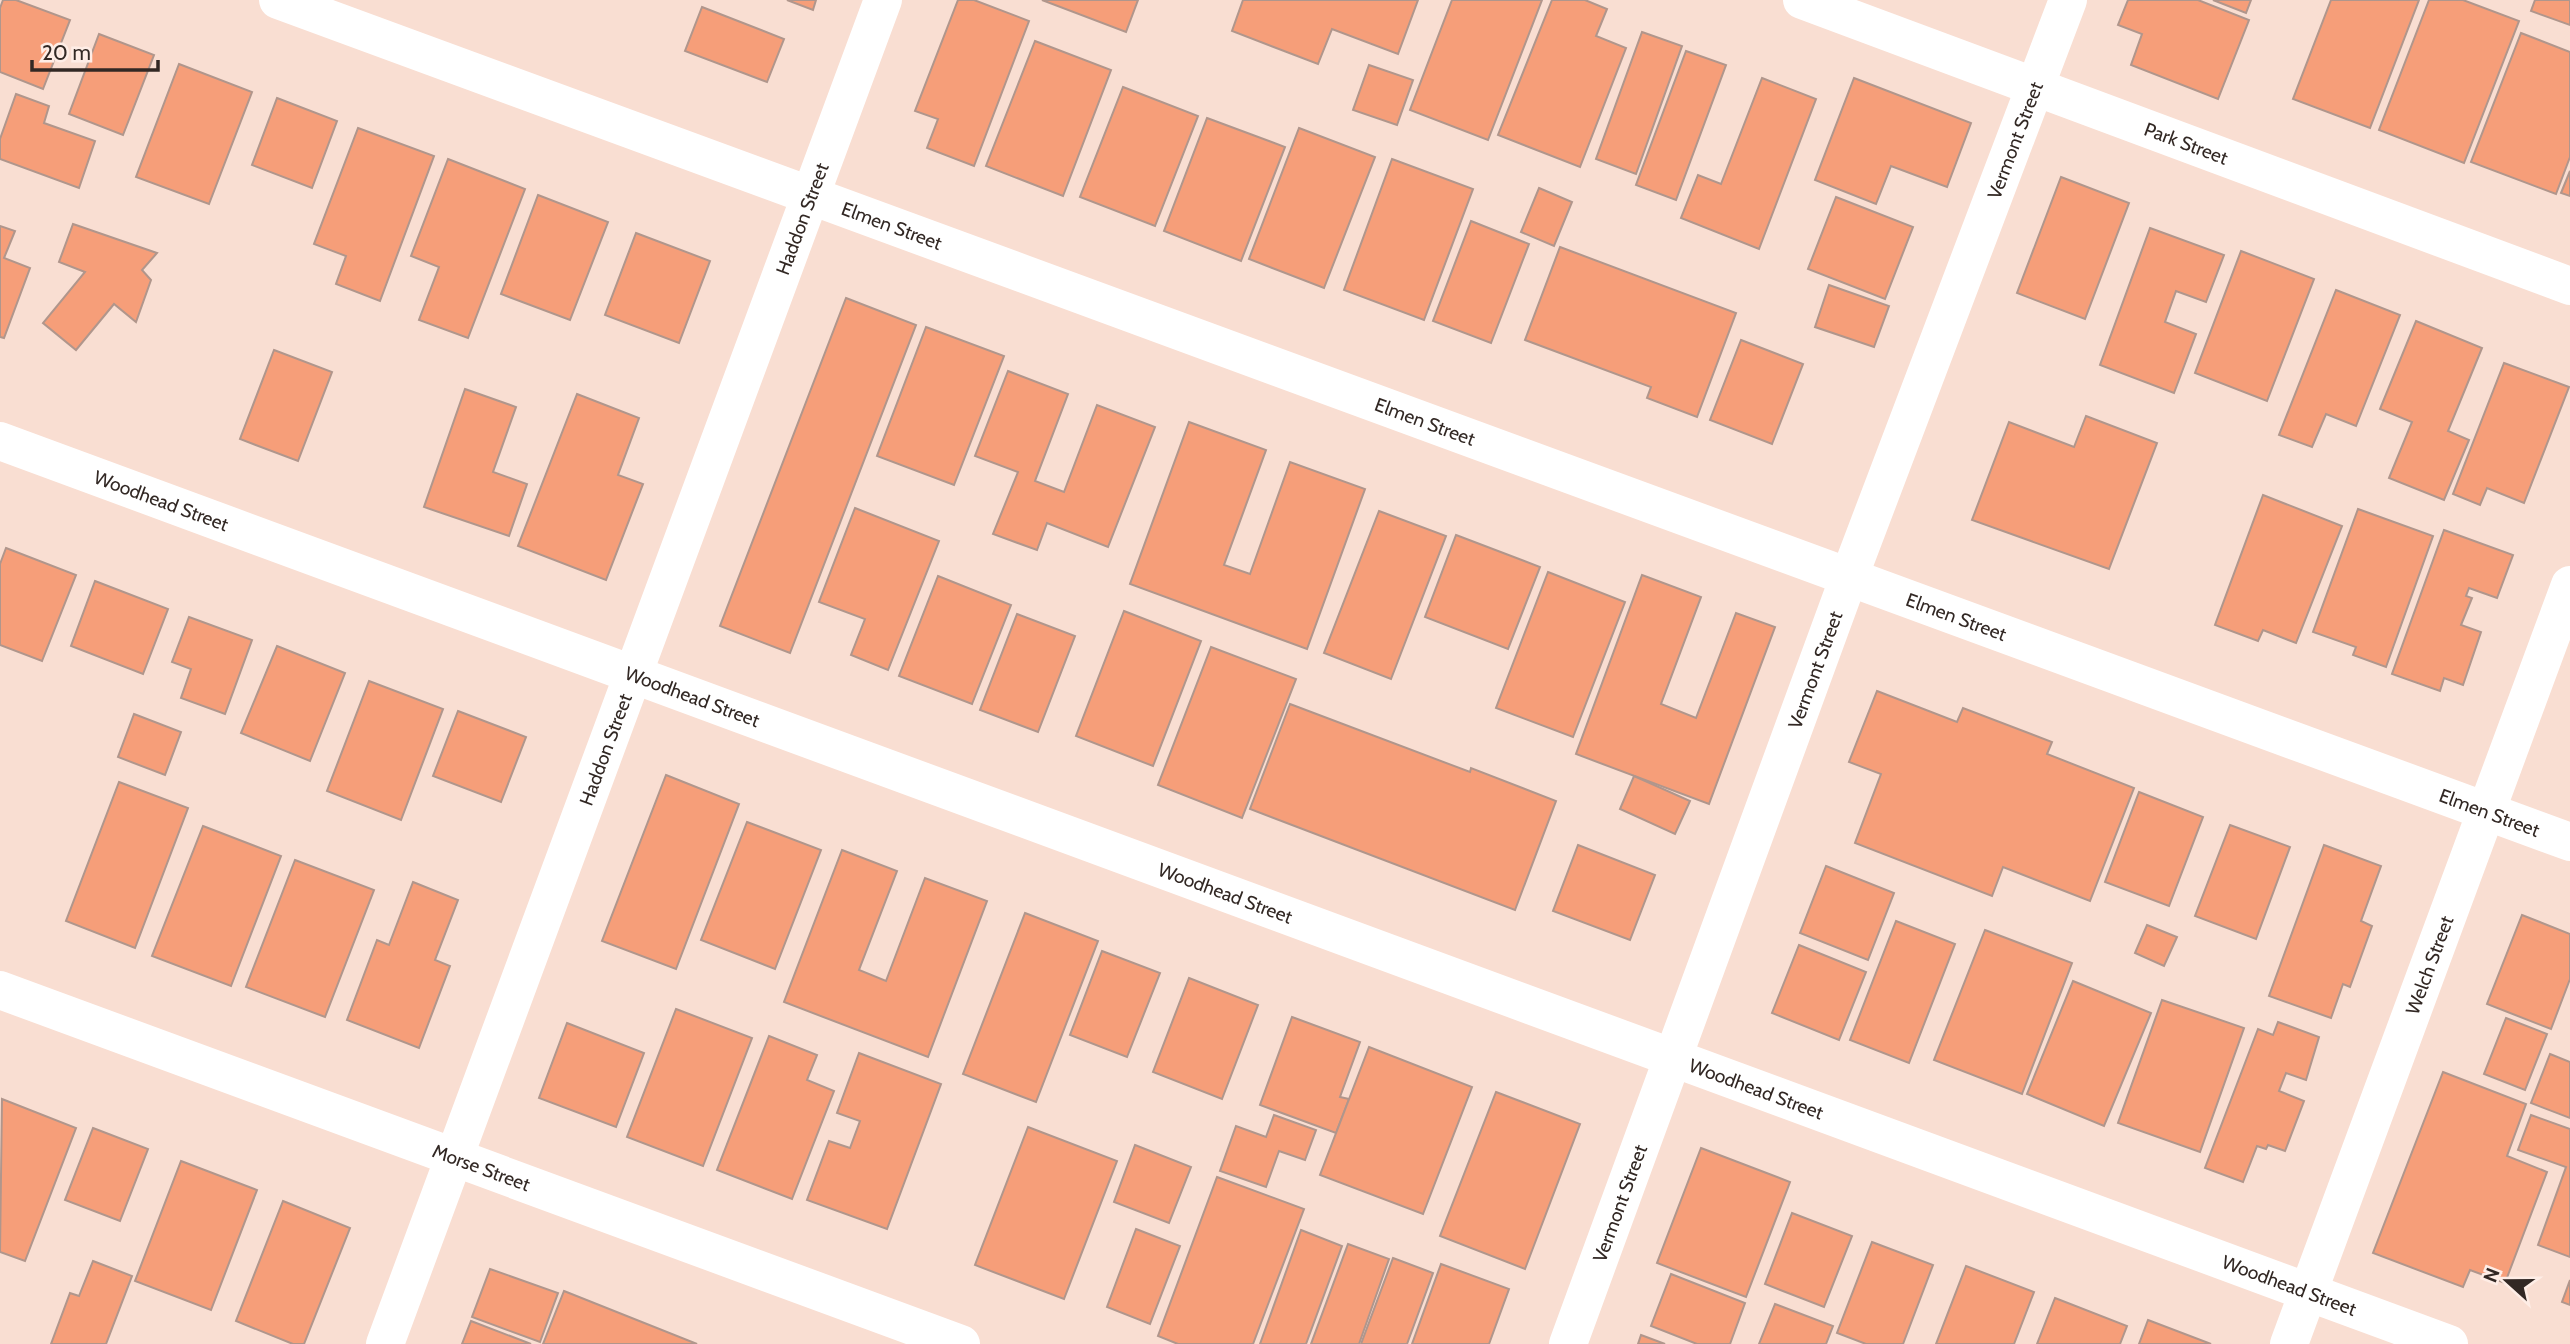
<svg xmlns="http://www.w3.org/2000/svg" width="2570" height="1344" font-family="Cabin,sans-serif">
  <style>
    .building { fill: #f69e79; stroke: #b0968c; stroke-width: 2 }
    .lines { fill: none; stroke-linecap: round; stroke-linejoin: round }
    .minor { stroke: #fff; stroke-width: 38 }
    .labels { text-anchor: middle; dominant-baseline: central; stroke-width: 6; stroke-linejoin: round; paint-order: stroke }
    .street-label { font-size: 19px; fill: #322824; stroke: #feede6 }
  </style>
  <rect width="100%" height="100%" fill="#f9ded2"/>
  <g class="building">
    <path d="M3,0H16L70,20L43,89L0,72V8Z"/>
    <path d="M787,0H816L813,10Z"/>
    <path d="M958,0H974L1029,21L974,166L927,148L938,119L915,111Z"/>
    <path d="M1042,0H1138L1126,32Z"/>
    <path d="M1243,0H1418L1398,54L1332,29L1318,64L1232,31Z"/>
    <path d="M1452,0H1542L1488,140L1410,110Z"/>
    <path d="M1552,0H1585L1607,9L1596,36L1626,48L1580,167L1498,135Z"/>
    <path d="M2128,0H2198L2249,20L2218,99L2131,65L2142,34L2118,25Z"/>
    <path d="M2213,0H2251L2246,13Z"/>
    <path d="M2331,0H2419L2370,128L2293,99Z"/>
    <path d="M2429,0H2463L2519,21L2464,163L2379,130Z"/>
    <path d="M2535,0H2570V25L2531,11Z"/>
    <path d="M702,7L784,39L767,82L685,51Z"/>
    <path d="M1642,32L1682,46L1636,174L1596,159Z"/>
    <path d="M2521,33L2570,52V157L2556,194L2471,162Z"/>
    <path d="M99,34L154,55L123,135L69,114Z"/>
    <path d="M1035,41L1111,70L1063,196L986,166Z"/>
    <path d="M1686,51L1726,65L1676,200L1636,185Z"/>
    <path d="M179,64L252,92L209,204L136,177Z"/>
    <path d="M1369,65L1413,80L1397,125L1353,110Z"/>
    <path d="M1762,78L1816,99L1759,249L1681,218L1698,175L1721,184Z"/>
    <path d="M1854,78L1971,123L1947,187L1891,166L1876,204L1815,180Z"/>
    <path d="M1123,87L1198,116L1155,226L1080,197Z"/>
    <path d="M16,94L49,106L44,123L95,141L79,188L0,159V139Z"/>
    <path d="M277,98L337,121L312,188L252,165Z"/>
    <path d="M1207,118L1285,147L1241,261L1164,231Z"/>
    <path d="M358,128L434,156L380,301L336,284L346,256L314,244Z"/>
    <path d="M1299,128L1375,157L1324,288L1249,259Z"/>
    <path d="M448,159L525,189L468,338L419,320L439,267L411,256Z"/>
    <path d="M1392,159L1473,189L1424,320L1344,290Z"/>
    <path d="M2570,171V196L2561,193Z"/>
    <path d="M2061,177L2129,203L2085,319L2017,293Z"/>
    <path d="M1539,188L1572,202L1554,246L1521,232Z"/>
    <path d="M538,195L608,222L570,320L501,294Z"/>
    <path d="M1836,197L1913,227L1885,299L1808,269Z"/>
    <path d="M1471,221L1529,244L1491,343L1433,321Z"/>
    <path d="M73,224L157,253L142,270L151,280L136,322L114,304L76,350L43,323L85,272L59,262Z"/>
    <path d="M0,226L15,231L4,258L30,268L4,338L0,337Z"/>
    <path d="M2150,228L2224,255L2206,302L2176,291L2165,322L2196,334L2174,393L2100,365Z"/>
    <path d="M636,233L710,261L679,343L605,315Z"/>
    <path d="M1560,247L1736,313L1697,417L1647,398L1651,387L1525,340Z"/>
    <path d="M2241,251L2314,279L2267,401L2195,373Z"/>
    <path d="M1829,285L1889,306L1874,347L1815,327Z"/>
    <path d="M2336,290L2400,315L2356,426L2326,414L2312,447L2279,435Z"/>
    <path d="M846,298L916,325L790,653L720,626Z"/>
    <path d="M2416,321L2482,348L2448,431L2469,440L2444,500L2389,478L2412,422L2380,409Z"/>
    <path d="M926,327L1004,356L954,485L877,456Z"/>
    <path d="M1741,340L1803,364L1772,444L1710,420Z"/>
    <path d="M274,350L332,372L298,461L240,439Z"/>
    <path d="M2504,363L2569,387L2524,503L2487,488L2480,505L2453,494Z"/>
    <path d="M1008,371L1068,394L1035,481L1064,492L1097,405L1155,427L1108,547L1047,523L1037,550L993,534L1018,472L975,456Z"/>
    <path d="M465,389L516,407L493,472L527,484L509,536L424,507Z"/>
    <path d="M577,394L639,418L618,475L643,484L606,580L518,546Z"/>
    <path d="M2086,416L2157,443L2109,569L1972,520L2009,422L2074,447Z"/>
    <path d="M1189,422L1266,450L1224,565L1250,574L1290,462L1365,489L1307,649L1130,584Z"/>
    <path d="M2263,495L2342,526L2296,643L2263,630L2258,641L2215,625Z"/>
    <path d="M855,508L939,541L888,670L851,655L865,619L819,602Z"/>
    <path d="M2358,509L2433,536L2386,667L2353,655L2356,647L2313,632Z"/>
    <path d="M1379,511L1446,536L1391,679L1324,653Z"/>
    <path d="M2444,530L2513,555L2497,598L2469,588L2466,596L2472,598L2461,625L2481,632L2463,685L2444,678L2440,691L2392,674Z"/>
    <path d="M1456,535L1540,567L1508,649L1425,617Z"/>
    <path d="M6,548L76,575L42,661L0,645V564Z"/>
    <path d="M1548,572L1625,602L1573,737L1496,708Z"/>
    <path d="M1642,575L1701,597L1661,704L1696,718L1736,613L1775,627L1709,804L1576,754Z"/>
    <path d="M938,576L1011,605L972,704L899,676Z"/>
    <path d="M95,581L168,609L143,674L71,646Z"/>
    <path d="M1124,611L1201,641L1153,766L1076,736Z"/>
    <path d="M1017,614L1075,636L1038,732L980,710Z"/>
    <path d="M189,617L252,640L225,714L181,698L191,669L172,662Z"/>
    <path d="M277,646L345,673L310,761L241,733Z"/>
    <path d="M1211,647L1296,679L1242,818L1158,785Z"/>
    <path d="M369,681L443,709L401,820L327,791Z"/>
    <path d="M1877,691L1957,722L1963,708L2052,742L2047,754L2134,788L2090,901L2003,867L1992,896L1855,843L1881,774L1849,762Z"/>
    <path d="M1290,704L1470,772L1471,768L1556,801L1515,910L1250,809Z"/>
    <path d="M458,711L526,737L501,802L433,776Z"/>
    <path d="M134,714L181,732L165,775L118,757Z"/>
    <path d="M666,775L739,804L676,969L602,941Z"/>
    <path d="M1634,776L1690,801L1675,834L1620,809Z"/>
    <path d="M119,782L188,808L135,948L66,921Z"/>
    <path d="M2139,792L2203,817L2169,906L2105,882Z"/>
    <path d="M747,822L821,850L775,969L701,940Z"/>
    <path d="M2230,825L2290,847L2256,939L2195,916Z"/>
    <path d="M203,826L281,856L231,986L152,956Z"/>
    <path d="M1578,845L1655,875L1630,940L1553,911Z"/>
    <path d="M2324,845L2381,866L2361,921L2372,926L2350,987L2343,984L2331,1018L2269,996Z"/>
    <path d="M842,850L897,871L859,970L886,981L925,878L987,901L928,1057L784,1002Z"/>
    <path d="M295,860L374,890L325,1017L246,987Z"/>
    <path d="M1826,866L1894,893L1868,960L1800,933Z"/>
    <path d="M413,882L458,900L435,960L450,966L419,1048L347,1020L377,940L389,945Z"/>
    <path d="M1025,913L1098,941L1036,1102L963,1074Z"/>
    <path d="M2522,915L2570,934V979L2551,1029L2487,1004Z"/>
    <path d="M1896,921L1955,944L1909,1063L1850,1040Z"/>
    <path d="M2147,925L2177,937L2164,966L2135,953Z"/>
    <path d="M1985,930L2072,963L2022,1094L1934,1060Z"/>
    <path d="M1799,945L1866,972L1839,1040L1772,1013Z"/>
    <path d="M1102,951L1160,973L1127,1057L1070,1035Z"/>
    <path d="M1189,978L1258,1005L1222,1099L1153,1072Z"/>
    <path d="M2073,981L2151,1013L2104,1126L2027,1094Z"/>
    <path d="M2162,1000L2244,1028L2200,1152L2118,1123Z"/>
    <path d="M676,1009L752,1038L703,1166L627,1137Z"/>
    <path d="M1292,1017L1360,1042L1340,1097L1349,1099L1336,1133L1260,1105Z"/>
    <path d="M2506,1018L2547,1034L2525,1090L2484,1074Z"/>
    <path d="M2278,1022L2319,1037L2306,1080L2286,1073L2279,1091L2304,1101L2285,1151L2268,1145L2266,1149L2257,1146L2243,1182L2205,1168L2258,1029L2273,1035Z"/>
    <path d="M567,1023L644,1053L616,1127L539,1098Z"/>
    <path d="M769,1036L817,1055L807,1080L834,1091L792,1199L717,1170Z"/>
    <path d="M1369,1047L1472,1087L1423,1214L1320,1175Z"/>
    <path d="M859,1053L941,1084L887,1229L807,1200L829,1141L850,1148L860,1121L837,1113Z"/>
    <path d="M2550,1054L2570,1062V1118L2531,1103Z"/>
    <path d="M2443,1072L2526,1104L2507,1156L2547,1172L2505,1283L2470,1270L2463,1287L2373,1253Z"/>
    <path d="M1496,1092L1580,1124L1525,1269L1440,1236Z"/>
    <path d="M2,1099L76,1128L25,1261L0,1252Z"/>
    <path d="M1274,1115L1316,1130L1305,1160L1279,1151L1266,1187L1220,1171L1236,1126L1266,1137Z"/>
    <path d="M2531,1115L2570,1129V1257L2538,1245L2566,1167L2518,1150Z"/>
    <path d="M1028,1127L1117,1161L1064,1299L975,1265Z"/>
    <path d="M93,1128L148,1149L120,1221L65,1200Z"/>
    <path d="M1135,1145L1191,1167L1169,1223L1114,1202Z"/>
    <path d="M1701,1148L1790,1182L1746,1297L1657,1263Z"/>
    <path d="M181,1161L257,1190L211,1310L135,1281Z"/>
    <path d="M1217,1177L1304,1209L1253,1344H1178L1158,1336Z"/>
    <path d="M283,1201L350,1228L304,1344H293L236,1321Z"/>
    <path d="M1792,1213L1852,1236L1824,1307L1765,1284Z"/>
    <path d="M1136,1229L1180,1246L1150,1324L1107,1307Z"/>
    <path d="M1301,1230L1342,1246L1306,1344H1260Z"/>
    <path d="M1872,1242L1933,1265L1903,1344H1866L1837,1333Z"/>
    <path d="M1348,1244L1389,1259L1359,1344H1311Z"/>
    <path d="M1393,1258L1433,1273L1407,1344H1361Z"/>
    <path d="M93,1261L132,1276L106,1344H51L70,1293L79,1296Z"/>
    <path d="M1441,1264L1509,1289L1489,1344H1412Z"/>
    <path d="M1966,1266L2034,1292L2014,1344H1936Z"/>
    <path d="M490,1269L558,1293L540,1342L472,1317Z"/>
    <path d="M1671,1274L1745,1303L1730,1344H1697L1651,1326Z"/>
    <path d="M2570,1280V1305L2562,1302Z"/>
    <path d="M564,1291L697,1344H543Z"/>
    <path d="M2055,1298L2127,1326L2120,1344H2037Z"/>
    <path d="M1775,1304L1833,1326L1826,1344H1759Z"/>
    <path d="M2148,1320L2211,1344H2139Z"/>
    <path d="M471,1321L531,1344H462Z"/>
    <path d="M1641,1335L1665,1344H1638Z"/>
  </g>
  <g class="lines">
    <g class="minor">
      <path id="s1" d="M278,0L2570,842"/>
      <path id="s2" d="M1802,0L2570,286"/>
      <path id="s3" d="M0,441L2449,1344"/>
      <path id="s4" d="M0,990L961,1344"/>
      <path id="s5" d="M385,1344L883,0"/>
      <path id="s6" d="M1568,1344L1849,577L2068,0"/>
      <path id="s7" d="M2289,1344L2570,585"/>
    </g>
  </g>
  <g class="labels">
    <g class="street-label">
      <text stroke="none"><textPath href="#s6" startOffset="1284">Vermont Street</textPath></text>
      <text stroke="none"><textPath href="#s2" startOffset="410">Park Street</textPath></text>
      <text stroke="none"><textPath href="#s5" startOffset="1200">Haddon Street</textPath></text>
      <text stroke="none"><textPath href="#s1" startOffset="654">Elmen Street</textPath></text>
      <text stroke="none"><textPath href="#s1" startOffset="1222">Elmen Street</textPath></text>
      <text stroke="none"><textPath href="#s3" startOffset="172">Woodhead Street</textPath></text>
      <text stroke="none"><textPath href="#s1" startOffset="1788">Elmen Street</textPath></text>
      <text stroke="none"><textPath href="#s6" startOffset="718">Vermont Street</textPath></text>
      <text stroke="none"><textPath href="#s3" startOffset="738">Woodhead Street</textPath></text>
      <text stroke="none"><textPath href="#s5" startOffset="634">Haddon Street</textPath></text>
      <text stroke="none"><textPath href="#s1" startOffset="2356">Elmen Street</textPath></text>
      <text stroke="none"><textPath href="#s3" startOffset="1306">Woodhead Street</textPath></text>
      <text stroke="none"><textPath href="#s7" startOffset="404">Welch Street</textPath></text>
      <text stroke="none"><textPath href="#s3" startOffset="1872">Woodhead Street</textPath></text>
      <text stroke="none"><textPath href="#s4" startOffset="513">Morse Street</textPath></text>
      <text stroke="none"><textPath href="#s6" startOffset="150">Vermont Street</textPath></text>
      <text stroke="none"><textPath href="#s3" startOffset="2440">Woodhead Street</textPath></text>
    </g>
  </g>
  <g transform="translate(2507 1281) rotate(291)" stroke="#feede6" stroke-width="5" paint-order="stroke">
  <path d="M0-5L12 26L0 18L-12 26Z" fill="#322824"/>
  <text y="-10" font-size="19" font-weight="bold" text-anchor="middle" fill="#322824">N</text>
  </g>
  <path d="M32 60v10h126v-10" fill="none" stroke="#322824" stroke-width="3.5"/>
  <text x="42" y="60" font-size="21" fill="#322824" stroke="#feede6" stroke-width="5" paint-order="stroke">20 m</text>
</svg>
